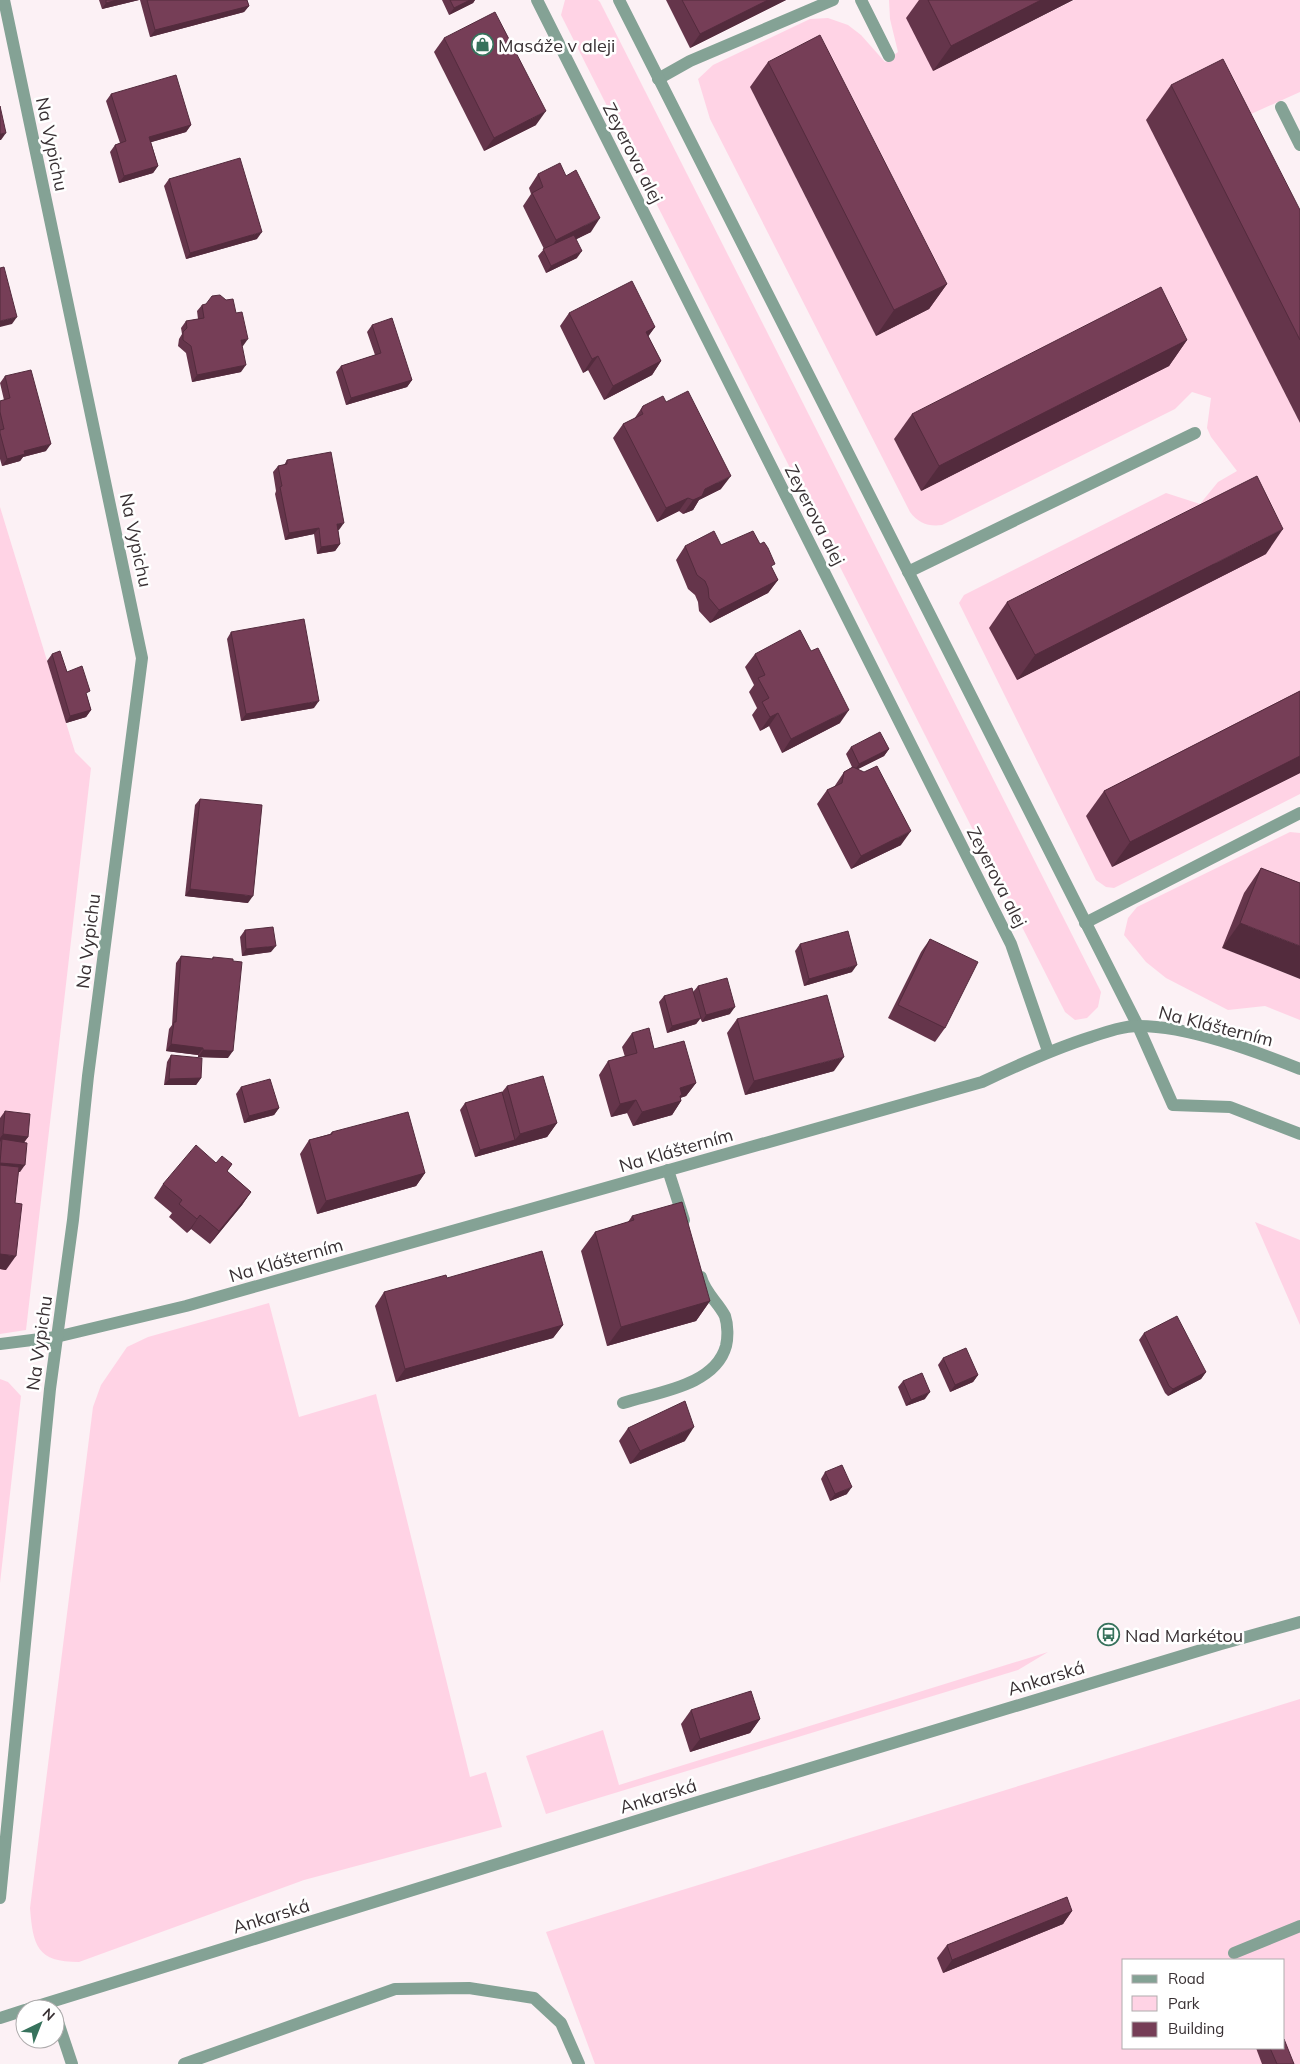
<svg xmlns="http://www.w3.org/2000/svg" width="1300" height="2064" font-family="Mulish,sans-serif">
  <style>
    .green { fill: #ffd3e5; fill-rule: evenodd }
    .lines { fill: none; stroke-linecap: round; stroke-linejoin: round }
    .service { stroke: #84a295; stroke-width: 12 }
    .pedestrian { stroke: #84a295; stroke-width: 12 }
    .minor { stroke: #84a295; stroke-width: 12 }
    .tertiary { stroke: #84a295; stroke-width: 12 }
    .wall { fill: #65354b }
    .shaded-wall { fill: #532b3d }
    .building { fill: #763e57; stroke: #532b3d }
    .labels { text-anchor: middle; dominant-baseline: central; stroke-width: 5; stroke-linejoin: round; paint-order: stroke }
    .poi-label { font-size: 18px; fill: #383033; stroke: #fff; text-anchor: start }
    .street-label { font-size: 18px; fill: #383033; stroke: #fff }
  </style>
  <rect width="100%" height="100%" fill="#fcf1f5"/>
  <g class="green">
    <path d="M565,0H598L600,2L1101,992L1098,1007L1087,1018L1075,1020L1065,1012L561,15Z"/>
    <path d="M889,0H943L933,71L1074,0H1300V92L1251,114L1147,120L1300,423V707L1112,867L1300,773V794L1114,888L1106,887L1096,880L959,603L964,595L1166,493L1200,504L1218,482L1237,471L1211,437L1207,428L1211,398L1192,392L1175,409L942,525C929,527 918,523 910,512L710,119L698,79L713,65L810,19L828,18L848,25L861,35L885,62L898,52L890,19ZM750,87L929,309L876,336ZM1169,365L921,491L894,439Z"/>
    <path d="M0,507L75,752L91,768L26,1330L0,1334Z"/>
    <path d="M1290,832L1300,833V916L1223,948L1300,979V1020L1265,1006L1228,1010L1166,978L1146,962L1124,935L1128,918L1137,907Z"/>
    <path d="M1255,1222L1300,1240V1325Z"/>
    <path d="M269,1303L299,1417L376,1394L470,1777L486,1772L502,1827L304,1880L79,1962C37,1962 33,1946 30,1908L93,1407L101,1385L127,1347L148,1337Z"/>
    <path d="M0,1379L8,1382L21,1396L0,1583Z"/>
    <path d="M1048,1652L1018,1670L546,1814L526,1756L603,1730L619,1785Z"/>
    <path d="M1300,1699V2064H595L546,1932ZM1124,1960H1284V2048H1124Z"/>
  </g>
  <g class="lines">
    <g class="service">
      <path d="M861,0L889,56"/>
      <path d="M658,79L690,61L833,0"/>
      <path d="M1138,1026L1173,1105L1230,1107L1300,1134"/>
      <path d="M668,1170L684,1220"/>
      <path d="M623,1403C657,1392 715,1386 726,1346C728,1338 728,1325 725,1316C718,1302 705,1293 701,1277"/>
      <path d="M1234,1953L1300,1926"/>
      <path d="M55,2013L72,2064"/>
      <path d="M184,2064L395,1989L469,1988L534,1998L561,2023L579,2064"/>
    </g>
    <path class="pedestrian" d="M0,1344L56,1337"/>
    <g class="minor">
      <path d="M537,0L1011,944L1048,1051"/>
      <path d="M619,0L1138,1026"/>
      <path d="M1281,107L1300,145"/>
      <path d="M908,572L1195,433"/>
      <path d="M1085,923L1300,813"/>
      <path d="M56,1337L186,1306L982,1082C1018,1065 1053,1049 1091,1037C1106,1032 1123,1026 1139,1026C1188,1026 1255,1051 1300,1069"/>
    </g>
    <g class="tertiary">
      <path d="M0,1898L50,1389L73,1220L88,1076L142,658L4,0"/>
      <path d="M28,2009L688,1805L1221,1644L1300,1622"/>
      <path d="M0,2018L25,2010"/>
    </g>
  </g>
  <g class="wall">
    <path d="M99,0H139L102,9Z"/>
    <path d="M140,0H247L249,6L244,12L150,37Z"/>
    <path d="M442,0H475L473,3L449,15Z"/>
    <path d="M666,0H786L690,48Z"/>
    <path d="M919,0H1073L933,71L906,18Z"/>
    <path d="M444,38L536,125L484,151L434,52Z"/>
    <path d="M768,62L947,284L929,309L876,336L750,87Z"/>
    <path d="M1171,85L1300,210V423L1146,120Z"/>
    <path d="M111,94L191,125L186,132L151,142L158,166L153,173L119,183L110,152L115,145L120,143L106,101Z"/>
    <path d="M538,174L591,232L576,239L577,258L546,273L538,256L544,249L523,206L531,194L529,188Z"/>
    <path d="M169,179L257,239L186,259L164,186Z"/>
    <path d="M202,305L243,346H242L241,372L192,382L186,353L178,346L179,339L182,334L181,328L186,321L198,319L197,311Z"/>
    <path d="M569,313L655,327L648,336L661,361L652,375L604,400L588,370L583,373L560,326Z"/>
    <path d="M372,325L412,380L407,387L346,405L336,372L341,366L375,355L367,332Z"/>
    <path d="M1187,340L1169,366L921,491L894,439L912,414Z"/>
    <path d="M5,376L46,451L23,457L20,461L2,466L0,459V401L4,400L0,383Z"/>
    <path d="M666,402L721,489L699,500L693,510L683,514L679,511L657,522L613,438L623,424L634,419L643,406Z"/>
    <path d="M287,460L339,530H338L340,544L335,551L317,554L314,534L285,540L275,494L276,491L273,472L278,466L284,465Z"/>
    <path d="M721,545L772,568L778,580L768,593L710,623L699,611L698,602L695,595L688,589L676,560L685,546Z"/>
    <path d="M1266,554L1017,680L989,628L1007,602Z"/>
    <path d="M231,632L314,708L241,721L227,639Z"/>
    <path d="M52,654L87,696L91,710L86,717L66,723L47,661Z"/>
    <path d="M755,654L840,723L782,753L769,726L760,731L752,715L757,708L749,692L754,685L745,667Z"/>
    <path d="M1300,691V773L1112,867L1086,816L1104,791Z"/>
    <path d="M851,747L889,749L884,756L858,769L901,845L851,869L817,804L827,790L834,787L844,772L852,767L846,754Z"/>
    <path d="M200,799L248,903L185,896L195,805Z"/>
    <path d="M1261,868L1300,883L1222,948L1244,893Z"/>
    <path d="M245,930L271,952L242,956L240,937Z"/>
    <path d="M930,939L945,1028L935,1042L888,1018L921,952Z"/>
    <path d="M800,944L852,972L804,986L795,951Z"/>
    <path d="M181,956L212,959L213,957L228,1058L198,1057V1055L166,1051L169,1029L172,1025L176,963Z"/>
    <path d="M698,986L730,1014L702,1022L700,1018L696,1024L667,1033L659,1002L664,996L693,992Z"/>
    <path d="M737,1019L834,1071L745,1095L727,1033Z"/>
    <path d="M632,1033L654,1049L696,1083L686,1096L680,1098L681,1101L672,1115L633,1126L627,1113L611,1117L599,1075L608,1061L625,1057L622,1047Z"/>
    <path d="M171,1055L201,1078L196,1085H164L167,1062Z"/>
    <path d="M507,1086L557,1123L547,1137L475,1157L460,1110L465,1103L502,1092Z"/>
    <path d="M241,1087L279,1108L274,1115L244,1123L236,1094Z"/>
    <path d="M5,1111L28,1137L24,1142L20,1172H18L6,1270L0,1269V1118Z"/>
    <path d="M332,1132L425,1173L416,1186L317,1214L300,1154L309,1140L330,1134Z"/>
    <path d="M216,1163L232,1164L227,1171L251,1192L242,1205L210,1244L191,1229L187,1233L169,1217L172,1213L154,1198L163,1184Z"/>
    <path d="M632,1216L710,1301L696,1321L607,1346L581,1251L595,1232L628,1222Z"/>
    <path d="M447,1278L563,1325L553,1338L396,1382L375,1306L384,1292Z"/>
    <path d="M1144,1333L1206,1372L1201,1379L1168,1396L1165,1393L1139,1340Z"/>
    <path d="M943,1358L978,1375L973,1382L950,1392L938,1365Z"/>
    <path d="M903,1381L925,1399L906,1406L898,1387Z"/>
    <path d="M628,1428L685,1441L630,1464L619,1441Z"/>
    <path d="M825,1472L847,1494L830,1501L821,1479Z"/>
    <path d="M691,1710L760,1719L750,1733L690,1752L681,1724Z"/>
    <path d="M1072,1911L1063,1924L943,1973L937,1958L947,1945Z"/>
    <path d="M1256,2048H1284L1294,2064H1262Z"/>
  </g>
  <g class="shaded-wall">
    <path d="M117,0H139L102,9L106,3Z"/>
    <path d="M470,0H475L473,3L449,15L454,8Z"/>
    <path d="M768,0H786L690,48L700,34Z"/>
    <path d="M1041,0H1073L933,71L951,46Z"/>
    <path d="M249,6L244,12L150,37L155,30Z"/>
    <path d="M546,111L536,125L484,151L494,138Z"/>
    <path d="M191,125L186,132L145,144L149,137Z"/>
    <path d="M6,133L1,140H0V134Z"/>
    <path d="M158,166L153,173L119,183L124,176Z"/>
    <path d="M600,218L591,232L547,254L556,240Z"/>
    <path d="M262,232L257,239L186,259L190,253Z"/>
    <path d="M582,251L577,258L546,273L551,266Z"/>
    <path d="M947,284L929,309L876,336L894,310Z"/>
    <path d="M17,317L12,324L0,327V321Z"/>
    <path d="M655,327L645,341L646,332Z"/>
    <path d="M248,339L243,346L236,347L241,340Z"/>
    <path d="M1187,340L1169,366L921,491L939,466Z"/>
    <path d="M598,356L588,370L583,373L592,359Z"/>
    <path d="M661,361L652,375L604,400L613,386Z"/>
    <path d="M246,365L241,372L192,382L197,375Z"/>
    <path d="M412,380L407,387L346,405L351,398Z"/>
    <path d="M51,444L46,451L23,457L20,461L2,466L7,459L24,451Z"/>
    <path d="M731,476L721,489L699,500L693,510L683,514L693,500L705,489Z"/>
    <path d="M688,498L679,511L657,522L666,508Z"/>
    <path d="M344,523L339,530L332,531L337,524Z"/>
    <path d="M319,528L314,534L285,540L289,533Z"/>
    <path d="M1283,529L1266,554L1017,680L1035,655Z"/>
    <path d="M340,544L335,551L317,554L321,547Z"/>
    <path d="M778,580L768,593L710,623L719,610Z"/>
    <path d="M319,701L314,708L241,721L246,714Z"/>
    <path d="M91,710L86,717L66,723L70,716Z"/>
    <path d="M849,710L840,723L782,753L791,739Z"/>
    <path d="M778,713L769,726L760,731L770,717Z"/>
    <path d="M889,749L884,756L854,771L859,764Z"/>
    <path d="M1300,756V773L1112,867L1130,842Z"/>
    <path d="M911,831L901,845L851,869L861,856Z"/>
    <path d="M190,889L253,896L248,903L185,896Z"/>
    <path d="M1240,923L1300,946V979L1222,948Z"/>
    <path d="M276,946L271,952L242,956L246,949Z"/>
    <path d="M857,965L852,972L804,986L809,979Z"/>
    <path d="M735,1007L730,1014L702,1022L706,1015Z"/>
    <path d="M701,1018L696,1024L667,1033L672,1026Z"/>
    <path d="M171,1044L203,1048L198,1055L166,1051Z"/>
    <path d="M203,1050L233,1051L228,1058L198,1057Z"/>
    <path d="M844,1057L834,1071L745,1095L754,1081Z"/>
    <path d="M201,1078L196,1085H164L169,1079Z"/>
    <path d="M696,1083L686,1096L680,1098L681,1101L672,1115L633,1126L642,1112L680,1088Z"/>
    <path d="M636,1100L627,1113L611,1117L620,1104Z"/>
    <path d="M279,1108L274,1115L244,1123L249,1116Z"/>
    <path d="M557,1123L547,1137L475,1157L480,1150L515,1140L520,1134Z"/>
    <path d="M3,1134L28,1137L23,1144L2,1139L0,1142V1138Z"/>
    <path d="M0,1163L25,1165L20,1172L0,1170Z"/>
    <path d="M425,1173L416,1186L317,1214L326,1201Z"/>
    <path d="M251,1192L242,1205L210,1244L219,1231Z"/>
    <path d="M200,1215L191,1229L187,1233L197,1219Z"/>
    <path d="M0,1254L16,1256L6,1270L0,1269Z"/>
    <path d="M710,1301L696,1321L607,1346L621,1327Z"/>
    <path d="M563,1325L553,1338L396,1382L405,1369Z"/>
    <path d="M1206,1372L1201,1379L1168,1396L1173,1389Z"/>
    <path d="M978,1375L973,1382L950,1392L955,1385Z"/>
    <path d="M930,1392L925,1399L906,1406L911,1400Z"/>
    <path d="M694,1427L685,1441L630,1464L640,1451Z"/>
    <path d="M852,1487L847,1494L830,1501L835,1494Z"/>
    <path d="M760,1719L750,1733L690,1752L700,1739Z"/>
    <path d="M1072,1911L1063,1924L943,1973L952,1960Z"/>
  </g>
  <g class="building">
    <path d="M106,0H117L106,3Z"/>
    <path d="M147,0H247L249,6L155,30Z"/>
    <path d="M450,0H470L454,8Z"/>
    <path d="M682,0H768L700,34Z"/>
    <path d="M928,0H1041L951,46Z"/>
    <path d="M495,12L546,111L494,138L444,38Z"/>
    <path d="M820,35L947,284L894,310L768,62Z"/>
    <path d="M1223,59L1300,210V340L1171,85Z"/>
    <path d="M176,75L191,125L149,137L158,166L124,176L115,145L126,141L111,94Z"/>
    <path d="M0,106L6,133L0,134Z"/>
    <path d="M240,158L262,232L190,253L169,179Z"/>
    <path d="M560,163L566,176L576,170L600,218L556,240L532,193L543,187L538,174Z"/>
    <path d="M574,235L582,251L551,266L543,249Z"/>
    <path d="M4,267L17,317L0,321V268Z"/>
    <path d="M632,281L655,327L646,332L661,361L613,386L598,356L592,359L569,313Z"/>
    <path d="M1161,287L1187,340L939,466L912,414Z"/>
    <path d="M220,295L226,300L233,299L236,313L242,312L248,339L241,340L246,365L197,375L191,346L183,340V332L187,328L186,321L204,318L202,305L206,304L212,296Z"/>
    <path d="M392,318L412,380L351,398L341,366L381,353L372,325Z"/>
    <path d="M31,370L51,444L24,451L25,454L7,459L0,433V430L4,429L0,412V401L10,398L5,376Z"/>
    <path d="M688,391L731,476L705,489L702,496L693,500L688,498L666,508L623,424L643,414L641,410L643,406L663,396L666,402Z"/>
    <path d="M331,452L344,523L337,524L340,544L321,547L319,528L289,533L280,487L282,486L278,466L287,464V460Z"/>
    <path d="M1257,476L1283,529L1035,655L1007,602Z"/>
    <path d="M714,531L721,545L753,531L760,544L764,542L768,548L775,564L771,566L778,580L719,610L709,598L708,588L705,581L697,575L685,546Z"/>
    <path d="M304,619L319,701L246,714L231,632Z"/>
    <path d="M800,630L811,651L818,648L849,710L791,739L778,713L770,717L762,702L769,698L758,678L765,675L755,654Z"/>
    <path d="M60,651L67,672L82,666L90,691L86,693L91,710L70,716L52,654Z"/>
    <path d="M1300,691V756L1130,842L1104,791Z"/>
    <path d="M880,732L889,749L859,764L851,747Z"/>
    <path d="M877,766L911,831L861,856L827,790L842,783L844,772L853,767L864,772Z"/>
    <path d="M200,799L262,805L253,896L190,889Z"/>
    <path d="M1261,868L1300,883V946L1240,923Z"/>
    <path d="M273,927L276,946L246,949L245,930Z"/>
    <path d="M848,931L857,965L809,979L800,944Z"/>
    <path d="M930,939L978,962L945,1028L898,1005Z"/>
    <path d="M181,956L213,959V957L233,959V961L242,962L233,1051L203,1050V1048L171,1044L174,1022H176Z"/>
    <path d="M727,978L735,1007L706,1015L698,986Z"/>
    <path d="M692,988L701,1018L672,1026L664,996Z"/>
    <path d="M827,995L844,1057L754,1081L737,1019Z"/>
    <path d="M649,1028L654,1049L684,1041L696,1083L680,1088L682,1095L680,1096L681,1101L642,1112L636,1100L620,1104L608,1061L637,1053L632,1033Z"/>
    <path d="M171,1055L202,1058L201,1078L169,1079Z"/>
    <path d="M543,1076L557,1123L520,1134L507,1086Z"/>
    <path d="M270,1079L279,1108L249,1116L241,1087Z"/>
    <path d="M502,1092L515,1140L480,1150L465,1103Z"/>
    <path d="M5,1111L30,1114L28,1137L3,1134Z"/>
    <path d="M408,1112L425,1173L326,1201L309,1140L332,1134V1132Z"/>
    <path d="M2,1139L27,1143L25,1165L0,1163Z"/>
    <path d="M196,1145L216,1163L222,1156L232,1164L227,1171L251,1192L219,1231L200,1215L197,1219L179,1204L182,1200L163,1184Z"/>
    <path d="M0,1165L19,1167L15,1203L22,1204L16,1256L0,1254Z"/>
    <path d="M682,1202L710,1301L621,1327L595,1232L634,1220L632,1216Z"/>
    <path d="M542,1251L563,1325L405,1369L384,1292L446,1275L447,1278Z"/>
    <path d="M1177,1316L1206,1372L1173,1389L1169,1386L1144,1333Z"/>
    <path d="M966,1348L978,1375L955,1385L943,1358Z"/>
    <path d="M922,1373L930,1392L911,1400L903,1381Z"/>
    <path d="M685,1401L694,1427L640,1451L628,1428Z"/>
    <path d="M842,1465L852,1487L835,1494L825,1472Z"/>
    <path d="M751,1691L760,1719L700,1739L691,1710Z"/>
    <path d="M1067,1897L1072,1911L952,1960L947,1945Z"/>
    <path d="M1284,2039L1294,2064H1277L1270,2048H1284Z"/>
  </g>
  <defs>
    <symbol id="shop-ring" viewBox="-11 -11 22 22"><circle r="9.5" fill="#fff" stroke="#37725c" stroke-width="1.5"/><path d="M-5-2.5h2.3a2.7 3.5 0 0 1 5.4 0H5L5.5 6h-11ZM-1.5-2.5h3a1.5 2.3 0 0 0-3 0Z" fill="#37725c"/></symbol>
    <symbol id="bus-ring" viewBox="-11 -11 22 22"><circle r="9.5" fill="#fff" stroke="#37725c" stroke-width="1.5"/><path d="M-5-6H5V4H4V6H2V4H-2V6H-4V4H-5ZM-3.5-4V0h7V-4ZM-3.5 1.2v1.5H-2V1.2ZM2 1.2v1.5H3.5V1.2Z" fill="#37725c"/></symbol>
  </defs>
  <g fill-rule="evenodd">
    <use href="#shop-ring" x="470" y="32" width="25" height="25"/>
    <use href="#bus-ring" x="1096" y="1622" width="25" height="25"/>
  </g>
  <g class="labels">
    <g class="poi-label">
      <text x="498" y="45">Masáže v aleji</text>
      <text x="1125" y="1635">Nad Markétou</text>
    </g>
    <g class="street-label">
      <text transform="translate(52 144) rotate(78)">Na Vypichu</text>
      <text transform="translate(633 153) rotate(63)">Zeyerova alej</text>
      <text transform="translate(815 515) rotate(63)">Zeyerova alej</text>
      <text transform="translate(136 540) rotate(78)">Na Vypichu</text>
      <text transform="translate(997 877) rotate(63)">Zeyerova alej</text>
      <text transform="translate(88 941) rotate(-83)">Na Vypichu</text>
      <text transform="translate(1216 1026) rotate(14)">Na Klášterním</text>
      <text transform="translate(676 1150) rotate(-16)">Na Klášterním</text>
      <text transform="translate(286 1260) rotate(-16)">Na Klášterním</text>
      <text transform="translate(39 1343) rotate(-82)">Na Vypichu</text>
      <text transform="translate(1046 1678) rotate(-17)">Ankarská</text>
      <text transform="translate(658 1796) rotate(-17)">Ankarská</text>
      <text transform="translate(271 1916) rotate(-17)">Ankarská</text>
    </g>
  </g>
  <rect x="1122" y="1959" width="162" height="90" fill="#ffffff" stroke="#afacad"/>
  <rect x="1132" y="1975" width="25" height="8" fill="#84a295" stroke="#afacad"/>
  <text x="1168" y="1984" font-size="15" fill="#383033">Road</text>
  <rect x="1132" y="1996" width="25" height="15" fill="#ffd3e5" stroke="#afacad"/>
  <text x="1168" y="2009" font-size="15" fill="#383033">Park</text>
  <rect x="1132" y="2022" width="25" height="15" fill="#763e57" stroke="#afacad"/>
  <text x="1168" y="2034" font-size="15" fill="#383033">Building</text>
  <g transform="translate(40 2024) rotate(43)"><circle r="24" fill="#ffffff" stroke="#afacad"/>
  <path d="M0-4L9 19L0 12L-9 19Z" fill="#37725c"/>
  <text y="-8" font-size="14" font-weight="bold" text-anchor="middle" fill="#383033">N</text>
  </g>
</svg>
